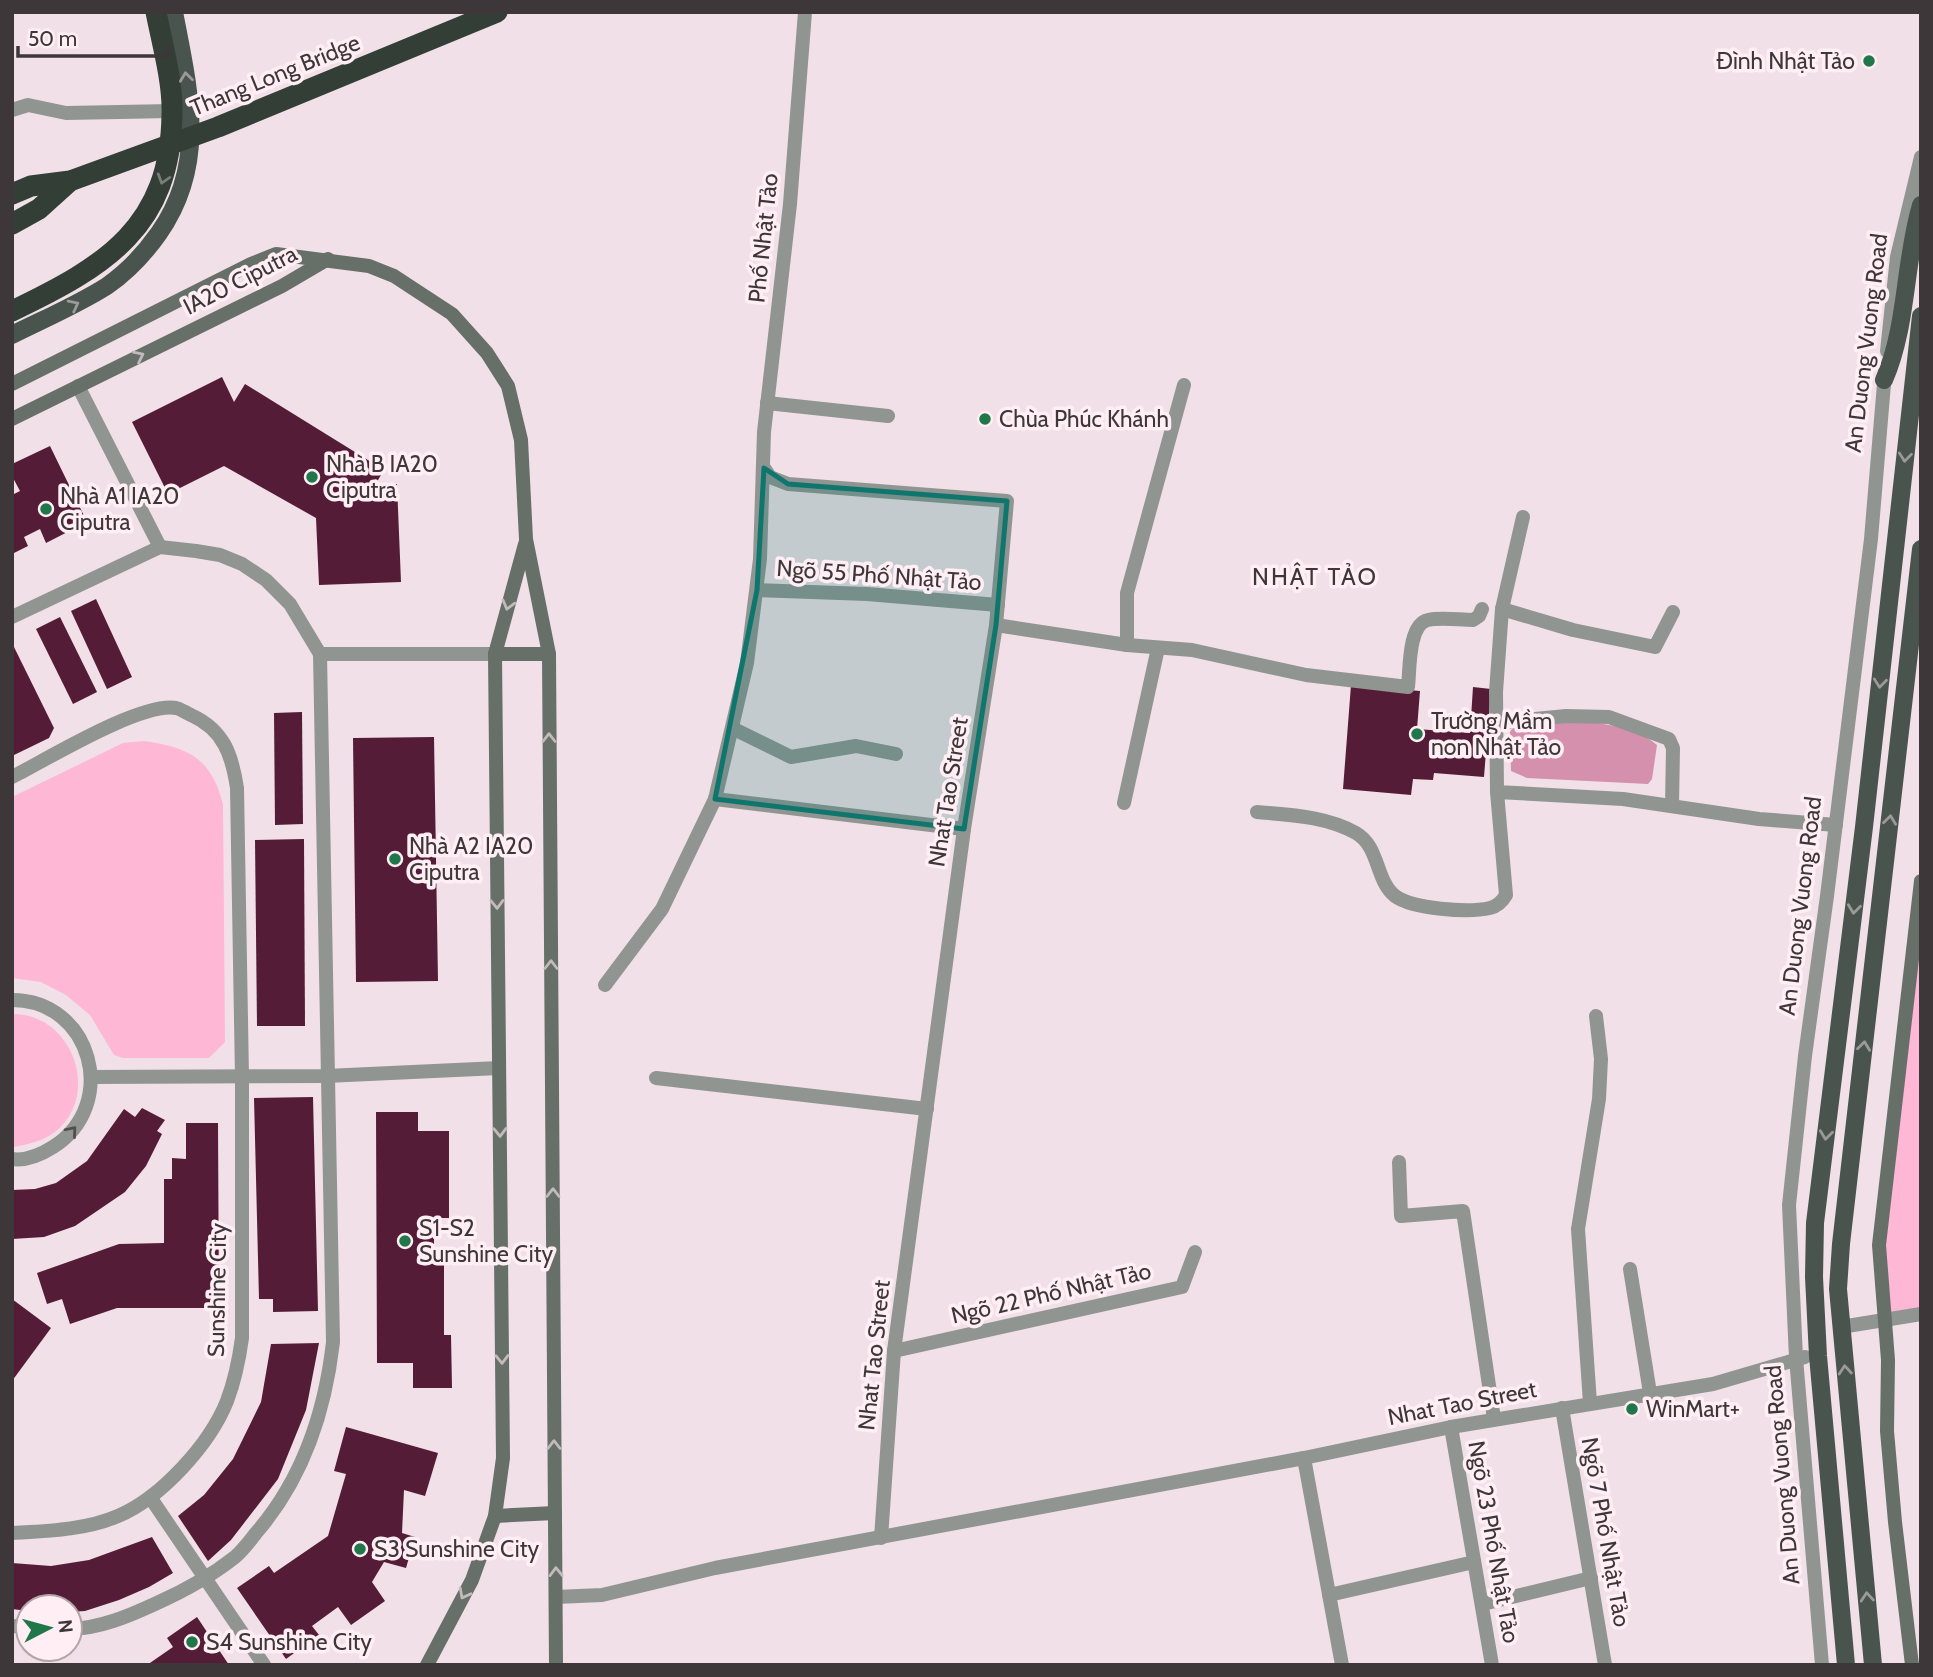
<svg xmlns="http://www.w3.org/2000/svg" width="1933" height="1677" font-family="Cabin,sans-serif">
  <style>
    .green { fill: #feb7d4 }
    .water { fill: #d490ac }
    .building { fill: #551c38 }
    .lines { fill: none; stroke-linecap: round; stroke-linejoin: round }
    .street { stroke: #909591; stroke-width: 14 }
    .secondary { stroke: #676f69; stroke-width: 14 }
    .primary { stroke: #4a544e; stroke-width: 18 }
    .highway { stroke: #323e36; stroke-width: 21 }
    .oneway { stroke: #9b9999 }
    .oneway2 { stroke: #7a7c78 }
    .oneway3 { stroke: #c2bbbc }
    .oneway4 { stroke: #524e4f }
    .marked { fill: #0f766e; fill-opacity: 0.2; stroke: #0f766e; stroke-width: 5; stroke-linejoin: round }
    .poi-dot { fill: #1f774a; stroke: #ffeef4; stroke-width: 2.5 }
    .labels { text-anchor: middle; dominant-baseline: central; stroke-width: 7; stroke-linejoin: round; paint-order: stroke }
    .poi-label { font-size: 23px; fill: #3d3739; stroke: #ffeef4; text-anchor: start }
    .street-label { font-size: 23px; fill: #3d3739; stroke: #ffeef4 }
    .neighbourhood-label { font-size: 24px; letter-spacing: 2px; fill: #3d3739; stroke: #ffeef4 }
  </style>
  <rect width="100%" height="100%" fill="#f1e0e7"/>
  <g class="green">
    <path d="M144,741C189,747 212,759 223,805L225,1042L209,1058H123L114,1055L90,1015L66,995L41,982L12,978V797L123,743Z"/>
    <path d="M1921,885V1315L1886,1319L1879,1245Z"/>
    <path d="M12,1014C72,1013 102,1094 55,1132C43,1141 29,1144 14,1147L12,1146Z"/>
  </g>
  <path class="water" d="M1569,720C1597,723 1635,725 1657,745L1652,779L1648,784L1527,778L1511,771L1510,732L1514,726Z"/>
  <g class="building">
    <path d="M222,377L234,402L245,384L384,470L375,485L397,484L401,582L319,585L316,518L224,466L168,494L132,422Z"/>
    <path d="M50,446L87,522L46,543L40,529L24,537L28,546L12,554V495L20,491L12,476V464Z"/>
    <path d="M96,599L132,677L107,689L71,611Z"/>
    <path d="M60,617L97,692L73,704L36,629Z"/>
    <path d="M12,643L54,728L49,738L12,756Z"/>
    <path d="M1351,685L1420,691L1417,729L1470,733L1473,687L1491,689L1484,777L1434,773L1433,780L1413,779L1411,795L1343,789Z"/>
    <path d="M302,712L303,824L275,825L274,713Z"/>
    <path d="M434,737L438,981L356,982L353,738Z"/>
    <path d="M304,839L305,1026H257L255,840Z"/>
    <path d="M313,1097L318,1311L273,1312V1299H259L254,1098Z"/>
    <path d="M142,1108L165,1120L157,1131L162,1134L146,1166L125,1192L75,1226L44,1237L12,1239V1190L35,1189L56,1183L87,1161L124,1109L135,1117Z"/>
    <path d="M376,1112H418V1131H449V1218H434V1265H444V1335H451L452,1388H413V1363H377Z"/>
    <path d="M186,1123H218L219,1308H117L70,1324L62,1299L47,1304L37,1273L119,1244L164,1243V1179H172V1158L186,1159Z"/>
    <path d="M12,1299L51,1328L12,1381Z"/>
    <path d="M319,1343L306,1410L278,1479L231,1540L208,1561L178,1516L204,1495L233,1459L261,1402L271,1344Z"/>
    <path d="M346,1427L438,1453L425,1496L404,1490L402,1533L415,1537L406,1568L384,1562L372,1582L385,1601L351,1625L338,1607L312,1626L319,1635L286,1659L237,1588L269,1566L274,1573L328,1536L346,1474L334,1471Z"/>
    <path d="M152,1537L173,1573L149,1587L119,1600L85,1611L70,1612V1607H28V1611L12,1609V1563L51,1566L89,1560Z"/>
    <path d="M197,1617L229,1665H147L173,1647L167,1638Z"/>
  </g>
  <g class="lines">
    <g class="street">
      <path d="M12,110L28,105L66,113L172,111"/>
      <path d="M1887,351L1897,257L1921,157"/>
      <path d="M78,386L160,547"/>
      <path d="M767,403L888,416"/>
      <path d="M764,468L770,477L788,484L1007,501L996,625L964,829L894,1351L881,1538"/>
      <path d="M1523,517L1502,609L1496,692L1497,792L1623,799L1759,819L1836,825"/>
      <path d="M757,590L867,594L998,605"/>
      <path d="M1502,609L1573,630L1655,647L1673,612"/>
      <path d="M12,617L160,547L196,551L220,555L242,564L266,580L290,604L320,654L333,1342C325,1412 303,1479 256,1533C250,1541 243,1550 235,1557C211,1576 184,1591 157,1603C129,1616 101,1628 70,1629"/>
      <path d="M996,625L1127,645L1192,650L1306,675L1408,687C1410,670 1408,624 1428,620C1442,617 1459,620 1473,620L1479,616L1482,609"/>
      <path d="M1127,645V593L1184,385"/>
      <path d="M320,654H495"/>
      <path d="M1495,723L1566,716L1609,717L1669,739L1673,748L1672,806"/>
      <path d="M734,729L791,757L856,746L896,754"/>
      <path d="M12,777C46,760 140,702 176,708C181,709 186,713 191,715C224,730 232,755 237,788L242,1077V1338C239,1360 235,1380 227,1401C210,1444 161,1498 118,1516C86,1530 46,1531 12,1533"/>
      <path d="M715,799L964,829"/>
      <path d="M1124,803L1158,648"/>
      <path d="M1257,812C1290,815 1326,816 1356,833C1380,847 1375,880 1395,896C1413,909 1468,913 1490,908C1498,906 1502,902 1506,895L1497,792"/>
      <path d="M605,985L662,909L715,799L747,663L760,559L764,432L790,204L805,12"/>
      <path d="M12,1000C92,1000 120,1105 53,1147C42,1154 26,1161 12,1159"/>
      <path d="M91,1077L326,1076L499,1068"/>
      <path d="M656,1078L927,1109"/>
      <path d="M1399,1162L1401,1216L1463,1211L1494,1419"/>
      <path d="M1630,1269L1650,1393"/>
      <path d="M1841,1327L1921,1314"/>
      <path d="M894,1351L1182,1287L1195,1252"/>
      <path d="M1590,1403L1578,1229L1599,1099L1601,1059L1596,1016"/>
      <path d="M1562,1408L1605,1665"/>
      <path d="M1451,1427L1492,1665"/>
      <path d="M1304,1458L1342,1665"/>
      <path d="M150,1497L264,1665"/>
      <path d="M1329,1595L1474,1562"/>
      <path d="M556,1597L602,1595L715,1568L1304,1458L1451,1427L1713,1384L1805,1357"/>
      <path d="M1483,1604L1591,1578"/>
      <path d="M12,1626L28,1627"/>
      <path d="M1822,1665L1796,1358L1789,1205L1805,1056L1827,896L1871,539L1885,372"/>
    </g>
    <g class="secondary">
      <path d="M12,384L251,264L276,254L369,266L394,276L452,314L487,353L508,386L521,440L526,539L549,654L556,1665"/>
      <path d="M12,419L282,286L328,259"/>
      <path d="M495,654H549"/>
      <path d="M495,1516L555,1513"/>
      <path d="M427,1665L472,1580L495,1516L503,1458L495,654L525,544"/>
      <path d="M1912,1665L1895,1522L1887,1431L1888,1360L1879,1245L1921,881"/>
    </g>
    <g class="primary">
      <path d="M12,335C44,319 77,305 107,286C127,272 145,253 159,233C208,163 189,90 174,12"/>
      <path d="M1884,380C1908,325 1904,262 1921,205"/>
      <path d="M1846,1665L1818,1356L1814,1277L1815,1223L1864,827L1921,316"/>
      <path d="M1873,1665L1838,1289L1841,1244L1921,549"/>
    </g>
    <g class="highway">
      <path d="M12,194L31,186L70,181L218,127L497,12"/>
      <path d="M12,224L39,209L70,181"/>
      <path d="M12,311C106,266 171,227 172,113C173,82 162,43 156,12"/>
    </g>
  </g>
  <defs><path id="oneway-chevron" d="M-2-3.5L2.5 0L-2 3.5" fill="none" stroke-width="1.6" stroke-linecap="round" stroke-linejoin="round" transform="scale(1.75)"/></defs>
  <g class="oneway">
    <use href="#oneway-chevron" transform="translate(186 77) rotate(-97)"/>
    <use href="#oneway-chevron" transform="translate(74 305) rotate(-27)"/>
    <use href="#oneway-chevron" transform="translate(1905 457) rotate(96)"/>
    <use href="#oneway-chevron" transform="translate(1880 683) rotate(96)"/>
    <use href="#oneway-chevron" transform="translate(1890 820) rotate(-83)"/>
    <use href="#oneway-chevron" transform="translate(1854 909) rotate(97)"/>
    <use href="#oneway-chevron" transform="translate(1864 1046) rotate(-83)"/>
    <use href="#oneway-chevron" transform="translate(1826 1135) rotate(97)"/>
    <use href="#oneway-chevron" transform="translate(1845 1370) rotate(-95)"/>
    <use href="#oneway-chevron" transform="translate(1867 1597) rotate(-95)"/>
  </g>
  <use class="oneway2" href="#oneway-chevron" transform="translate(163 179) rotate(107)"/>
  <g class="oneway3">
    <use href="#oneway-chevron" transform="translate(139 356) rotate(-26)"/>
    <use href="#oneway-chevron" transform="translate(508 605) rotate(105)"/>
    <use href="#oneway-chevron" transform="translate(549 738) rotate(-90)"/>
    <use href="#oneway-chevron" transform="translate(497 904) rotate(89)"/>
    <use href="#oneway-chevron" transform="translate(551 965) rotate(-90)"/>
    <use href="#oneway-chevron" transform="translate(500 1132) rotate(89)"/>
    <use href="#oneway-chevron" transform="translate(553 1193) rotate(-90)"/>
    <use href="#oneway-chevron" transform="translate(502 1359) rotate(89)"/>
    <use href="#oneway-chevron" transform="translate(554 1445) rotate(-90)"/>
    <use href="#oneway-chevron" transform="translate(556 1572) rotate(-91)"/>
    <use href="#oneway-chevron" transform="translate(464 1594) rotate(118)"/>
  </g>
  <use class="oneway4" href="#oneway-chevron" transform="translate(72 1131) rotate(-50)"/>
  <path class="marked" d="M764,468L788,484L1007,501L996,625L964,829L715,799L757,590Z"/>
  <g class="poi-dot">
    <circle cx="1869" cy="61" r="7"/>
    <circle cx="985" cy="419" r="7"/>
    <circle cx="312" cy="477" r="7"/>
    <circle cx="46" cy="509" r="7"/>
    <circle cx="1417" cy="734" r="7"/>
    <circle cx="395" cy="859" r="7"/>
    <circle cx="405" cy="1241" r="7"/>
    <circle cx="1632" cy="1409" r="7"/>
    <circle cx="360" cy="1549" r="7"/>
    <circle cx="192" cy="1642" r="7"/>
  </g>
  <g class="labels">
    <g class="poi-label">
      <text x="1855" y="61" text-anchor="end">Đình Nhật Tảo</text>
      <text x="999" y="419">Chùa Phúc Khánh</text>
      <text x="326" y="464">Nhà B IA20<tspan x="326" dy="26">Ciputra</tspan></text>
      <text x="60" y="496">Nhà A1 IA20<tspan x="60" dy="26">Ciputra</tspan></text>
      <text x="1431" y="721">Trường Mầm<tspan x="1431" dy="26">non Nhật Tảo</tspan></text>
      <text x="409" y="846">Nhà A2 IA20<tspan x="409" dy="26">Ciputra</tspan></text>
      <text x="419" y="1228">S1-S2<tspan x="419" dy="26">Sunshine City</tspan></text>
      <text x="1646" y="1409">WinMart+</text>
      <text x="374" y="1549">S3 Sunshine City</text>
      <text x="206" y="1642">S4 Sunshine City</text>
    </g>
    <g class="street-label">
      <text transform="translate(275 75) rotate(-22)">Thang Long Bridge</text>
      <text transform="translate(763 238) rotate(-84)">Phố Nhật Tảo</text>
      <text transform="translate(240 280) rotate(-27)">IA20 Ciputra</text>
      <text transform="translate(1866 343) rotate(-83)">An Duong Vuong Road</text>
      <text transform="translate(879 575) rotate(4)">Ngõ 55 Phố Nhật Tảo</text>
      <text transform="translate(948 792) rotate(-81)">Nhat Tao Street</text>
      <text transform="translate(1800 906) rotate(-83)">An Duong Vuong Road</text>
      <text transform="translate(217 1290) rotate(-89)">Sunshine City</text>
      <text transform="translate(1051 1293) rotate(-13)">Ngõ 22 Phố Nhật Tảo</text>
      <text transform="translate(874 1355) rotate(-84)">Nhat Tao Street</text>
      <text transform="translate(1462 1403) rotate(-11)">Nhat Tao Street</text>
      <text transform="translate(1782 1475) rotate(-95)">An Duong Vuong Road</text>
      <text transform="translate(1606 1532) rotate(80)">Ngõ 7 Phố Nhật Tảo</text>
      <text transform="translate(1494 1542) rotate(80)">Ngõ 23 Phố Nhật Tảo</text>
    </g>
    <g class="neighbourhood-label">
      <text x="1315" y="576">NHẬT TẢO</text>
    </g>
  </g>
  <rect width="1933" height="1677" fill="none" stroke="#3d3739" stroke-width="28"/>
  <g transform="translate(49 1628) rotate(84)"><circle r="33" fill="#ffeef4" stroke="#b1a5a9" stroke-width="2"/>
  <path d="M0-5L12 26L0 18L-12 26Z" fill="#1f774a"/>
  <text y="-10" font-size="19" font-weight="bold" text-anchor="middle" fill="#3d3739">N</text>
  </g>
  <path d="M18 46v10h149v-10" fill="none" stroke="#3d3739" stroke-width="3.5"/>
  <text x="28" y="46" font-size="21" fill="#3d3739" stroke="#ffeef4" stroke-width="5" paint-order="stroke">50 m</text>
</svg>
